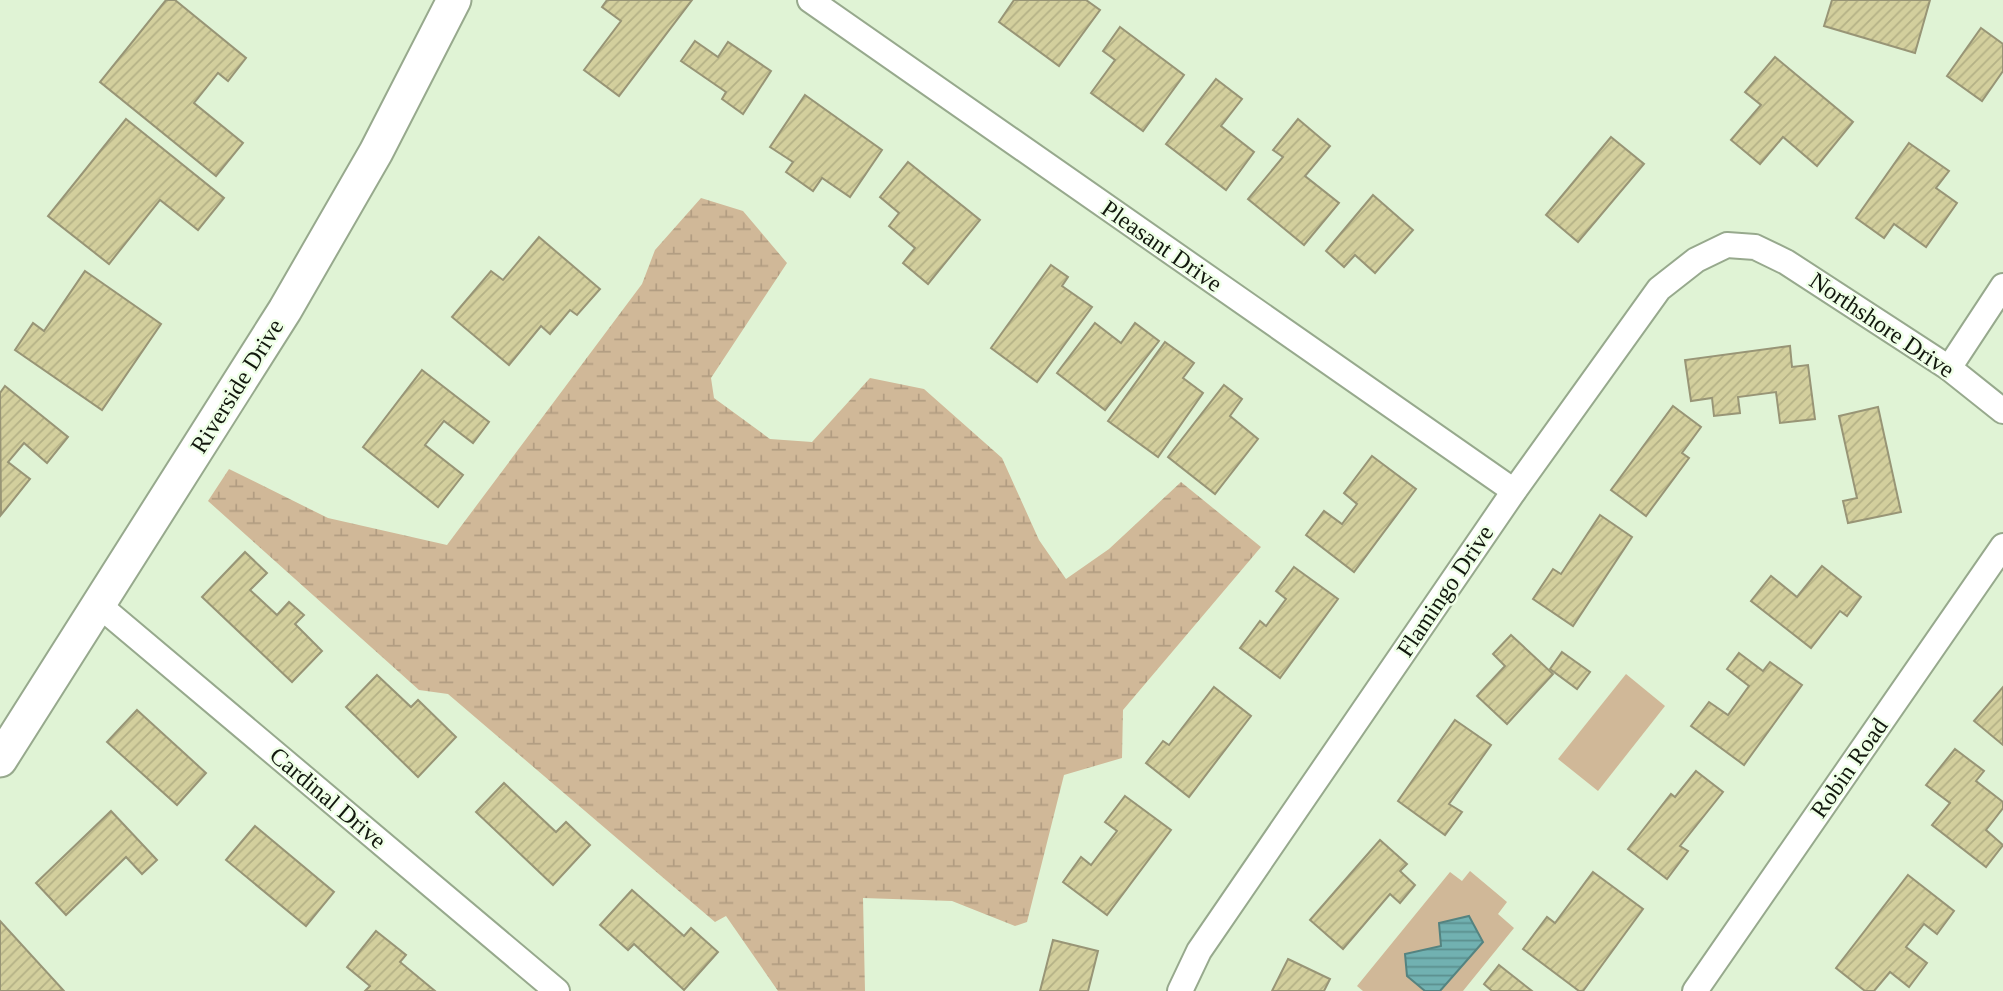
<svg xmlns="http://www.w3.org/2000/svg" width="2003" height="991" font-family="Georgia,serif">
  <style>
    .wetland { fill: url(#wetland-marsh) }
    .garden { fill: #d0b898 }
    .water { fill: url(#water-rules); stroke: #548380; stroke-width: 2 }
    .building { fill: url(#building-hatch); stroke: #989576; stroke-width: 2 }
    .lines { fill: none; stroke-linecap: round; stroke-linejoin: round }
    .street-casing { stroke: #97a98d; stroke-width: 28 }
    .secondary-casing { stroke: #97a98d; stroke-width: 37 }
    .street { stroke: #fff; stroke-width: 24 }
    .secondary { stroke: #fff; stroke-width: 33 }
    .labels { text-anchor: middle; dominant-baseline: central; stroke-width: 5; stroke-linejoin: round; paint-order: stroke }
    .street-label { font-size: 24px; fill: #12180e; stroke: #efffe7 }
  </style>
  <defs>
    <pattern id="wetland-marsh" width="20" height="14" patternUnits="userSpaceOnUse" patternTransform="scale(1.75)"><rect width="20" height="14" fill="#d0b898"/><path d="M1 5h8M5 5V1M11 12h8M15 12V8" fill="none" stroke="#b29d82"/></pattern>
    <pattern id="water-rules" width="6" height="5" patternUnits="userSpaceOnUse" patternTransform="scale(1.75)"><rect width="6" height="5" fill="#71b1b1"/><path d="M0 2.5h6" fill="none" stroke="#5b8f8e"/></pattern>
    <pattern id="building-hatch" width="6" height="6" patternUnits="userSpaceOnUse" patternTransform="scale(1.75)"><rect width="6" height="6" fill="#d3cf9d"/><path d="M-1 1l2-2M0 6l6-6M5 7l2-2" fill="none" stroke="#b4b186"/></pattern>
  </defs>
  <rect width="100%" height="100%" fill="#e0f3d5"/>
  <path class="wetland" d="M701,198L743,211L787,263L711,378L714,398L770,439L812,442L870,378L924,389L1002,458L1039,540L1066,579L1109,549L1181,482L1261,547L1123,710L1122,758L1064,775L1027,922L1015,926L952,901L863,898L865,991H778L726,916L715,922L448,694L419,690L208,501L229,469L328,518L447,545L642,284L655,250Z"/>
  <g class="garden">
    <path d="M1626,674L1665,706L1598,791L1558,759Z"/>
    <path d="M1470,871L1507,902L1498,914L1514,928L1463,991H1363L1357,986L1450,872L1462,881Z"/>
  </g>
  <path class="water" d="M1469,916L1483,942L1440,991H1425L1407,976L1405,954L1441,946L1439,923Z"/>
  <g class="building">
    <path d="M166,0H175L246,58L228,81L218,73L194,103L243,143L216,176L100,82Z"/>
    <path d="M607,0H692L619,96L584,70L621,21L602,7Z"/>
    <path d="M1014,0H1086L1100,10L1059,66L999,22Z"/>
    <path d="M1832,0H1930L1915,53L1824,26Z"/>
    <path d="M1120,27L1184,75L1143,131L1091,93L1115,60L1103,51Z"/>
    <path d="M1981,28L2003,44V71L1982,101L1947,76Z"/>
    <path d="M695,41L718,57L728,42L771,71L743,114L722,99L726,92L681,61Z"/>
    <path d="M1775,57L1853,122L1817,166L1783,137L1760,164L1731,140L1761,105L1745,92Z"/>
    <path d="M1216,79L1242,99L1221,126L1254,152L1226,190L1166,144Z"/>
    <path d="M805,95L882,150L850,197L822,178L813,191L786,172L793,162L770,147Z"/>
    <path d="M126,119L224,198L198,230L160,200L109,264L48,216Z"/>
    <path d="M1298,119L1330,146L1305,176L1339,203L1304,245L1248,199L1283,157L1273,150Z"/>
    <path d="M1611,137L1644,164L1578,242L1546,215Z"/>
    <path d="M1909,143L1949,171L1936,188L1957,203L1926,247L1894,224L1884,238L1856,218Z"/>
    <path d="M908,162L980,220L928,284L903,263L915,248L889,226L899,213L880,197Z"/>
    <path d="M1373,195L1413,230L1375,273L1355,255L1344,267L1326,251Z"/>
    <path d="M539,237L600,289L577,315L570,310L550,334L541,326L509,365L452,317L491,271L503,280Z"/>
    <path d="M1051,265L1068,277L1062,286L1092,307L1037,382L991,348Z"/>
    <path d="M85,271L161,324L102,410L15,350L33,323L44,331Z"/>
    <path d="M1095,323L1121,343L1135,323L1159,341L1105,410L1057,373Z"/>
    <path d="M1165,342L1194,363L1183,378L1203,393L1158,457L1108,421Z"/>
    <path d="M1790,346L1792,367L1808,365L1815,419L1780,423L1776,392L1738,397L1740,413L1714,416L1712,398L1691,401L1685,360Z"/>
    <path d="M422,370L489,422L473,443L444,421L425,445L463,475L438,507L363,447Z"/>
    <path d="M1224,385L1242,399L1230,416L1258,439L1215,494L1168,457Z"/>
    <path d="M5,386L68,437L47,463L24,443L8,462L30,479L1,515L0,393Z"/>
    <path d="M1673,406L1701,427L1682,453L1689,458L1646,516L1611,490Z"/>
    <path d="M1878,407L1901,512L1848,523L1843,501L1857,498L1839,416Z"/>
    <path d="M1372,456L1416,489L1354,572L1306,535L1324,511L1342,524L1357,504L1344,493Z"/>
    <path d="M1600,515L1632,537L1573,626L1533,599L1553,569L1561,574Z"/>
    <path d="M245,552L267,573L250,590L277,615L289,602L304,615L295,624L322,651L292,682L202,597Z"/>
    <path d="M1822,566L1861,597L1847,616L1840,611L1811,648L1751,601L1771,576L1797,597Z"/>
    <path d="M1294,567L1338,599L1280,678L1240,648L1260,621L1266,626L1286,599L1276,591Z"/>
    <path d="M1511,635L1553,674L1507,724L1477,696L1505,666L1493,654Z"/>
    <path d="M1562,652L1590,672L1577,689L1550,669Z"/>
    <path d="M1739,653L1763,671L1770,662L1802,685L1744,765L1691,726L1709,702L1728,715L1749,686L1727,669Z"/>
    <path d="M377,675L411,707L418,700L456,737L418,777L346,707Z"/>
    <path d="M1214,687L1251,716L1189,797L1146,763L1163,741L1169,745Z"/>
    <path d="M2003,687V745L1974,721Z"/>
    <path d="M137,710L206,773L177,805L107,742Z"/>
    <path d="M1455,720L1491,745L1449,804L1462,812L1445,835L1398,801Z"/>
    <path d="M1955,749L1984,771L1976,781L2003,802V808L1986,830L2003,845L1986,867L1932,825L1950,803L1926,785Z"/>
    <path d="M1696,771L1723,792L1680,846L1688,851L1667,879L1628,849L1671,794L1675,797Z"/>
    <path d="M504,783L556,832L566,822L590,845L553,885L476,812Z"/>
    <path d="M1125,796L1171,830L1107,915L1063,882L1081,857L1091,865L1117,831L1105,822Z"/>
    <path d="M111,811L157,860L142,874L126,857L66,915L36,883Z"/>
    <path d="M255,826L334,892L306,926L226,860Z"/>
    <path d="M1380,840L1407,864L1400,871L1415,885L1400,903L1390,894L1343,949L1310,920Z"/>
    <path d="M1593,872L1643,909L1583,991H1579L1523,949L1547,917L1555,923Z"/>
    <path d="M1908,875L1954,911L1937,934L1924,924L1906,947L1927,963L1909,987L1890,972L1874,991H1865L1836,968Z"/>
    <path d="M632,890L684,936L691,928L718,952L684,990L634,944L628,950L600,925Z"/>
    <path d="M0,921L64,991H0Z"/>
    <path d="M376,931L406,955L400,962L435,991H365L370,986L347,967Z"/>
    <path d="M1053,940L1098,951L1088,991H1040Z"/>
    <path d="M1288,959L1330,979L1324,991H1272Z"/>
    <path d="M1499,965L1532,991H1492L1484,984Z"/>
  </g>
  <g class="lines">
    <defs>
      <g id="street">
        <path d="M810,0L1514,491"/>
        <path d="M1949,368L2003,286"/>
        <path d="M100,606L557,991"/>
        <path d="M1180,991L1199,951L1514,491L1659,289L1696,260L1727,245L1755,247L1786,262L1949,368L2003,411"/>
        <path d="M1695,991L2003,546"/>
      </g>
      <path id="secondary" d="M0,760L285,310L376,152L454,0"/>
    </defs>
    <use href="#street" class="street-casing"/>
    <use href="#secondary" class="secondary-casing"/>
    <use href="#street" class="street"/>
    <use href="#secondary" class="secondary"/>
  </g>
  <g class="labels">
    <g class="street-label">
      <text transform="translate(1162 246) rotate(35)">Pleasant Drive</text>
      <text transform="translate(1882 325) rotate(34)">Northshore Drive</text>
      <text transform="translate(237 386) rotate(-58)">Riverside Drive</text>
      <text transform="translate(1445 591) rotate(-56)">Flamingo Drive</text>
      <text transform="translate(1849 768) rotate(-55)">Robin Road</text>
      <text transform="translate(328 798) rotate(40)">Cardinal Drive</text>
    </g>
  </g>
</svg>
